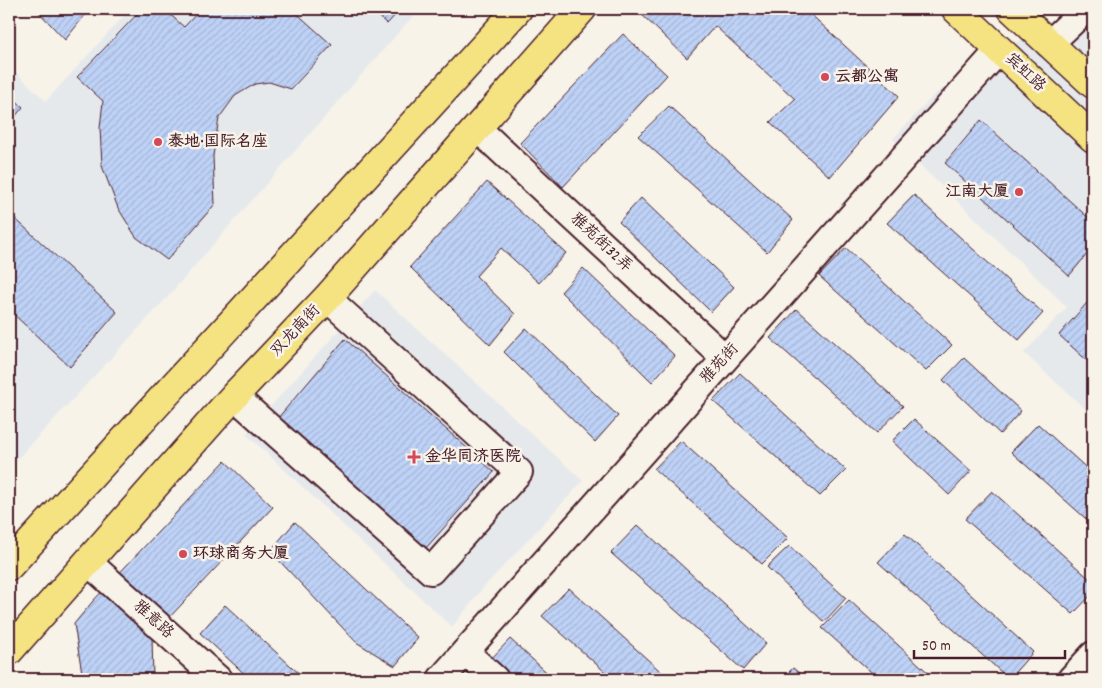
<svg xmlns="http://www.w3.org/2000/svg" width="1102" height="688" font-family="Dekko,'LXGW WenKai TC',sans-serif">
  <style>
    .built { fill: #e6e9ec }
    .building { fill: url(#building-hatch); stroke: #4a1f2b }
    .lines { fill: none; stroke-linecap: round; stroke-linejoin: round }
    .minor-casing { stroke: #4a1f2b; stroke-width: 30 }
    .major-casing { stroke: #4a1f2b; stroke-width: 31 }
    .minor { stroke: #f7f3e8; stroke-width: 26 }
    .major { stroke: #f5e382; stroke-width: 28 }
    .poi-dot { fill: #d1495b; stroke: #f7f3e8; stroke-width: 2 }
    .labels { text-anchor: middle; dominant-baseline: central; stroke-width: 5; stroke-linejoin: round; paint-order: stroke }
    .street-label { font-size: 16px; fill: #4a1f2b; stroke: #f7f3e8 }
    .poi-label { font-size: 16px; font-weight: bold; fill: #4a1f2b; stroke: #f7f3e8; text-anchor: start }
  </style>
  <defs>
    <pattern id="building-hatch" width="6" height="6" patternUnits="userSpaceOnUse" patternTransform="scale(1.25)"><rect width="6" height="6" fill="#bed2f7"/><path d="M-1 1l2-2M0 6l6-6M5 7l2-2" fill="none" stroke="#a5b4d4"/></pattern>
  </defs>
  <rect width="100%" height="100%" fill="#f7f3e8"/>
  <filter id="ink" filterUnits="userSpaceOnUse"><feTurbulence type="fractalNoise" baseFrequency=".02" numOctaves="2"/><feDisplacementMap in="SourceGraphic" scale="10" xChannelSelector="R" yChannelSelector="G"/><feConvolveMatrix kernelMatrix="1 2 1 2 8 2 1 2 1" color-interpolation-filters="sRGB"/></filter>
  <g filter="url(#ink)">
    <g class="built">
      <path d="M130,9H419L165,300L9,468V66L46,101Z"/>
      <path d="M1069,9H1079L1093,22V416L1024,353L1067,307L893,139L935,94Z"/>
      <path d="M375,290L583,481L484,587L452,627L246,434Z"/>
      <path d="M1093,632V679H1050Z"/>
    </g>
    <g class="building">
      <path d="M36,9H90L65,40Z"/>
      <path d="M142,9H164L184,27L201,9H292L332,45L291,89L269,82L255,84L235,96L219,118L213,156L215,204L167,260L136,237L118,208L102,166L100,128L103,101L77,77Z"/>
      <path d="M370,9H401L387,24Z"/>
      <path d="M642,9H805L899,96L830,177L770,122L795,99L715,26L687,58L639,12Z"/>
      <path d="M623,34L667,75L563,187L520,143Z"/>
      <path d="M9,94L23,107L9,124Z"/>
      <path d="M669,106L793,220L767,252L638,136Z"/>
      <path d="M981,120L1093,222V247L1069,276L945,163Z"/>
      <path d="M487,182L566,253L539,283L501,248L476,276L515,314L490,345L410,267Z"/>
      <path d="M914,195L1043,313L1019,340L887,223Z"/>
      <path d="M641,198L734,287L711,312L619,222Z"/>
      <path d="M9,213L117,312L70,367L9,310Z"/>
      <path d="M846,248L952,345L926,371L819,276Z"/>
      <path d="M583,268L675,356L652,382L561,292Z"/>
      <path d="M1093,296V366L1059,335Z"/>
      <path d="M797,309L903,406L877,433L770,338Z"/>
      <path d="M526,328L618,416L595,442L504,352Z"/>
      <path d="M345,339L494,472L425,549L277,419Z"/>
      <path d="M964,358L1021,411L1000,434L943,380Z"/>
      <path d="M740,373L846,470L820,496L713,401Z"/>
      <path d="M914,419L971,471L949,495L892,441Z"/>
      <path d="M1038,424L1093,474V525L1011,452Z"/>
      <path d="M681,441L788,538L762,564L654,469Z"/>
      <path d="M225,461L273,507L152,636L153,679H83L74,624L93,601Z"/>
      <path d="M992,491L1093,582V593L1073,614L965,519Z"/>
      <path d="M295,522L418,638L395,666L356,642L270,551Z"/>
      <path d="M638,525L766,643L743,670L611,553Z"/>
      <path d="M905,534L1033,652L1009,679L878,562Z"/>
      <path d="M789,546L846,598L824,622L767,567Z"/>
      <path d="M569,588L669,679H613L542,616Z"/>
      <path d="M849,600L935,679H879L822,628Z"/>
      <path d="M225,605L305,679H250L200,633Z"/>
      <path d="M510,639L554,679H508L489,661Z"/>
      <path d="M793,668L806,679H782Z"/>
    </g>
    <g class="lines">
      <defs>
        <g id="minor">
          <path d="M1049,44L1086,9"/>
          <path d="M477,128L725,358"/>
          <path d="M234,396L431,571L519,472L327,298"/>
          <path d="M88,562L218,679"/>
          <path d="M465,652L495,679"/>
          <path d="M441,679L999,50"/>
          <path d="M1071,679L1093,655"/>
        </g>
        <g id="major">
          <path d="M956,9L1093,138"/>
          <path d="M1012,9L1093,84"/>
          <path d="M9,566L518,9"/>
          <path d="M9,651L234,396L327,298L582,9"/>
        </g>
      </defs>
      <use href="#minor" class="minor-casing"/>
      <use href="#major" class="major-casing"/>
      <use href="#minor" class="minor"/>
      <use href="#major" class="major"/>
    </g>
  </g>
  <g class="poi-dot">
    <circle cx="825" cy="77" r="5"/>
    <circle cx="158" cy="142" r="5"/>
    <circle cx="1019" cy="192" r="5"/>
    <path d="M411.5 449.5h5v5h5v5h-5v5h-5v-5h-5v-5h5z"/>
    <circle cx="183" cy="554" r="5"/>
  </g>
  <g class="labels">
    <g class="street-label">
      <text transform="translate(1025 73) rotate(43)">宾虹路</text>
      <text transform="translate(601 243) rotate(43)">雅苑街32弄</text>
      <text transform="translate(296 331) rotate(-47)">双龙南街</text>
      <text transform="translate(720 364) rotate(-48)">雅苑街</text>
      <text transform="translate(153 620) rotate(42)">雅意路</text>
    </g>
    <g class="poi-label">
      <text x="835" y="77">云都公寓</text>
      <text x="168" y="142">泰地·国际名座</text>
      <text x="1009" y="192" text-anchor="end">江南大厦</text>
      <text x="425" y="457">金华同济医院</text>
      <text x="193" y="554">环球商务大厦</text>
    </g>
  </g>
  <rect width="1102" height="688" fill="none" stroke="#f7f3e8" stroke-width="30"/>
  <rect x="15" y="15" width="1072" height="658" fill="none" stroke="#4a1f2b" stroke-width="2" filter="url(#ink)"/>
  <path d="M914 650v8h151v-8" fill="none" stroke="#4a1f2b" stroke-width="2.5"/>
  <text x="922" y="650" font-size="15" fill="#4a1f2b" stroke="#f7f3e8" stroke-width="4" paint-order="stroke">50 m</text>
</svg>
